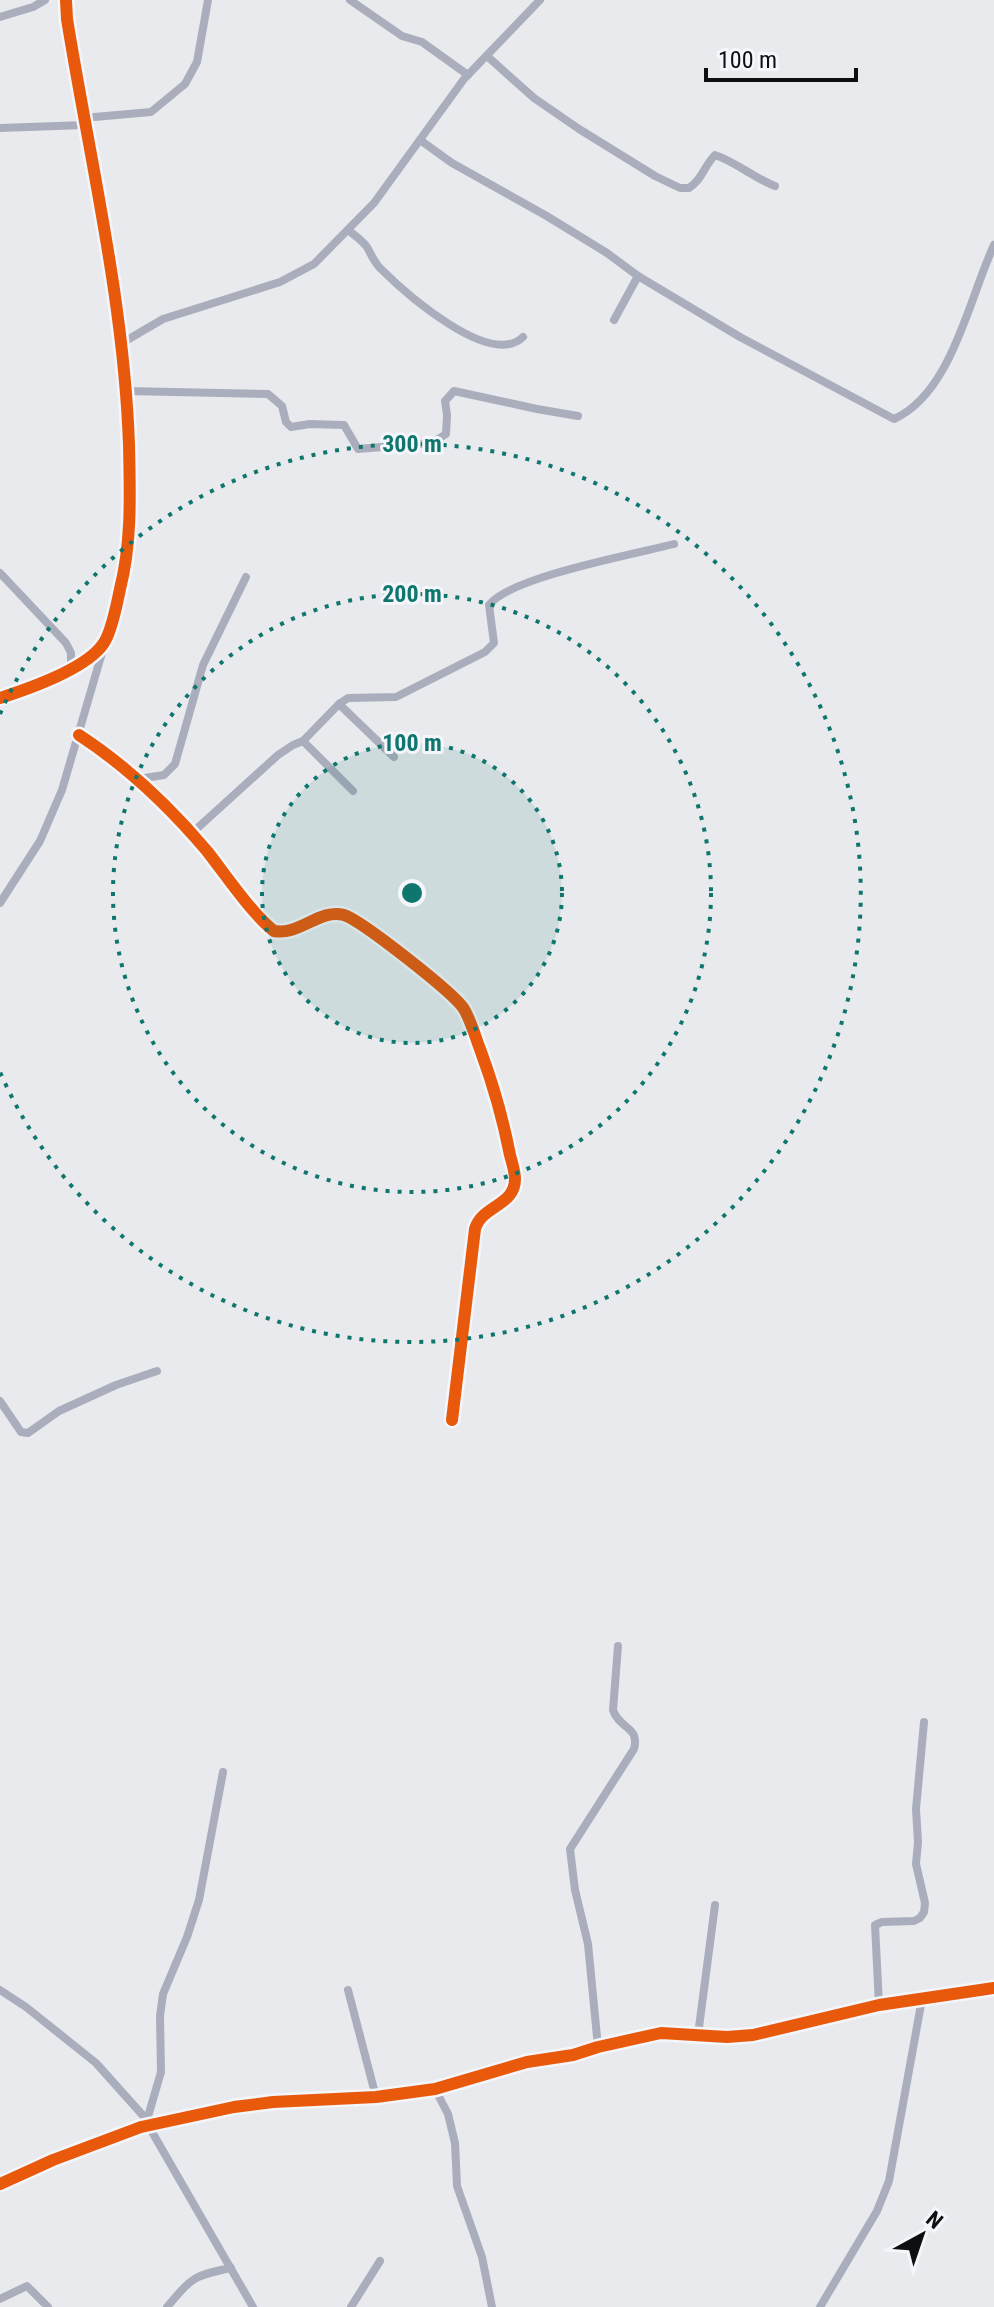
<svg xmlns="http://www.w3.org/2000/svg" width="994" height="2307" font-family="'Roboto Condensed',sans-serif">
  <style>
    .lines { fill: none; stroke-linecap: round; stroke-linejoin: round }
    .minor { stroke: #aaaebc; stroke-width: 8 }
    .cycleway-casing { stroke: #f4f6fb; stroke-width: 17 }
    .cycleway { stroke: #e8590c; stroke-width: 12 }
    .ring { fill: none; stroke: #0f766e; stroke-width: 4; stroke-dasharray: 4 8 }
    .centre { fill: #0f766e; stroke: #f4f6fb; stroke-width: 4 }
    .ring-label { font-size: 24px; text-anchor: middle; font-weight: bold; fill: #0f766e; stroke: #f4f6fb; stroke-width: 6; stroke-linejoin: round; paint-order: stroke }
  </style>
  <rect width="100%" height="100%" fill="#e8eaed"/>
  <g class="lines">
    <g class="minor">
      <path d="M350,0L402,36L422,42L468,75"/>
      <path d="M0,17L33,7L45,0"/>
      <path d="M487,56L534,98L579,129L655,176L680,188H689C702,180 704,166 715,155C736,162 754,178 775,186"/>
      <path d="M83,118L151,112L185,84L197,62L208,0"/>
      <path d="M0,128L85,125"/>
      <path d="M420,140L452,163L545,215L607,253L638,276L740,337L894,419C952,393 969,298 994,245"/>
      <path d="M348,230C354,235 362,240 367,247C371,254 374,262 380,268C404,292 490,369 523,337"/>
      <path d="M614,320L638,276"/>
      <path d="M122,343L163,319L280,282L314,264L374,203L464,79L540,0"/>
      <path d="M126,391L268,394L282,406L286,422L291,427L310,424L344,425L358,449L432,443L446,434L447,415L445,401L454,391L537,409L578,416"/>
      <path d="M0,573L66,643L71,653V668"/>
      <path d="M0,698C28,689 90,668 105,641C112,629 117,604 120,589C132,542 130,493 129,445C124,301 90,161 67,19L66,0"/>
      <path d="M339,704L394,757"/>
      <path d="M79,735C128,767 169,806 207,851C225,874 252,914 274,931C299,936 320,908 344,915C362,921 454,993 464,1009C471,1021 475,1036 480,1049C493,1084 503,1119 510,1155C512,1163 515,1171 515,1179C515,1206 482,1205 475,1229L452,1420"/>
      <path d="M303,741L353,791"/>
      <path d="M138,779L164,775L175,764L203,665L246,577"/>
      <path d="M192,833L278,755L293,745L303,741L339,704L348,698L396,697L485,652L494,643L489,605C510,577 635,554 674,544"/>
      <path d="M0,903L40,841L62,790L104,646"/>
      <path d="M0,1401L21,1432L28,1433L59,1411L116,1385L157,1371"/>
      <path d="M0,1990L26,2007L96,2063L147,2120"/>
      <path d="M348,1990L376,2097"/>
      <path d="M879,2005L875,1925L882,1922L914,1921L920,1918L924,1912L925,1903L916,1864L918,1842L916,1809L924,1722"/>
      <path d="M698,2035L715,1905"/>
      <path d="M598,2047L588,1944L575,1890L570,1849L634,1749C640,1726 619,1729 613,1710L618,1646"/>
      <path d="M435,2089L448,2114L455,2143L457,2186L482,2257L492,2307"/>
      <path d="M148,2125L253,2307"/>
      <path d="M142,2126L147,2120L161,2072L160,2016L163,1994L187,1937L199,1900L223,1772"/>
      <path d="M0,2184L53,2160L141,2127L234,2107L273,2102L376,2097L435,2089L527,2062L573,2055L598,2047L661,2033L727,2037L753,2035L879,2005L994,1988"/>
      <path d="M0,2299L27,2286L48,2307"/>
      <path d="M167,2307C193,2277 192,2276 231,2268"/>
      <path d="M351,2307L380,2261"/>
      <path d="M820,2307L877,2211L889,2181L922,1999"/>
    </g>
    <defs>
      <g id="cycleway">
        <path d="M0,698C28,689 90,668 105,641C112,629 117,604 120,589C132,542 130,493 129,445C124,301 90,161 67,19L66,0"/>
        <path d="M79,735C128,767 169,806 207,851C225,874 252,914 274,931C299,936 320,908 344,915C362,921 454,993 464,1009C471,1021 475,1036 480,1049C493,1084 503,1119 510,1155C512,1163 515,1171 515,1179C515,1206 482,1205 475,1229L452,1420"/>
        <path d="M0,2184L53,2160L141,2127L234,2107L273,2102L376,2097L435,2089L527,2062L573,2055L598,2047L661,2033L727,2037L753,2035L879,2005L994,1988"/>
      </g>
    </defs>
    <use href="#cycleway" class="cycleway-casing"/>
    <use href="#cycleway" class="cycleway"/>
  </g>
  <circle cx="412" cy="893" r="150" fill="#0f766e" fill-opacity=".12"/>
  <g class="ring">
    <circle cx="412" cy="893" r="150"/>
    <circle cx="412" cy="893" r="299"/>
    <path d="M0 714A449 449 0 1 1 0 1072"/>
  </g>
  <circle cx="412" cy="893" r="12" class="centre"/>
  <g class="ring-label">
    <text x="412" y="452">300 m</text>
    <text x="412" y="602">200 m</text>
    <text x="412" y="751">100 m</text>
  </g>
  <g transform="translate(922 2235) rotate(40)" stroke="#f4f6fb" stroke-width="6" paint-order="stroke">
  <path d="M0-6L14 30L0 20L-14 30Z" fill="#0e0f10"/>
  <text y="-12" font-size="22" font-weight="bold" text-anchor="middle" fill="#0e0f10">N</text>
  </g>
  <path d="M706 68v12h150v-12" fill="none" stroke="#0e0f10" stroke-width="4"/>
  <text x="718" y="68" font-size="24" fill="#0e0f10" stroke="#f4f6fb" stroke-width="6" paint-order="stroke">100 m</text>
</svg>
